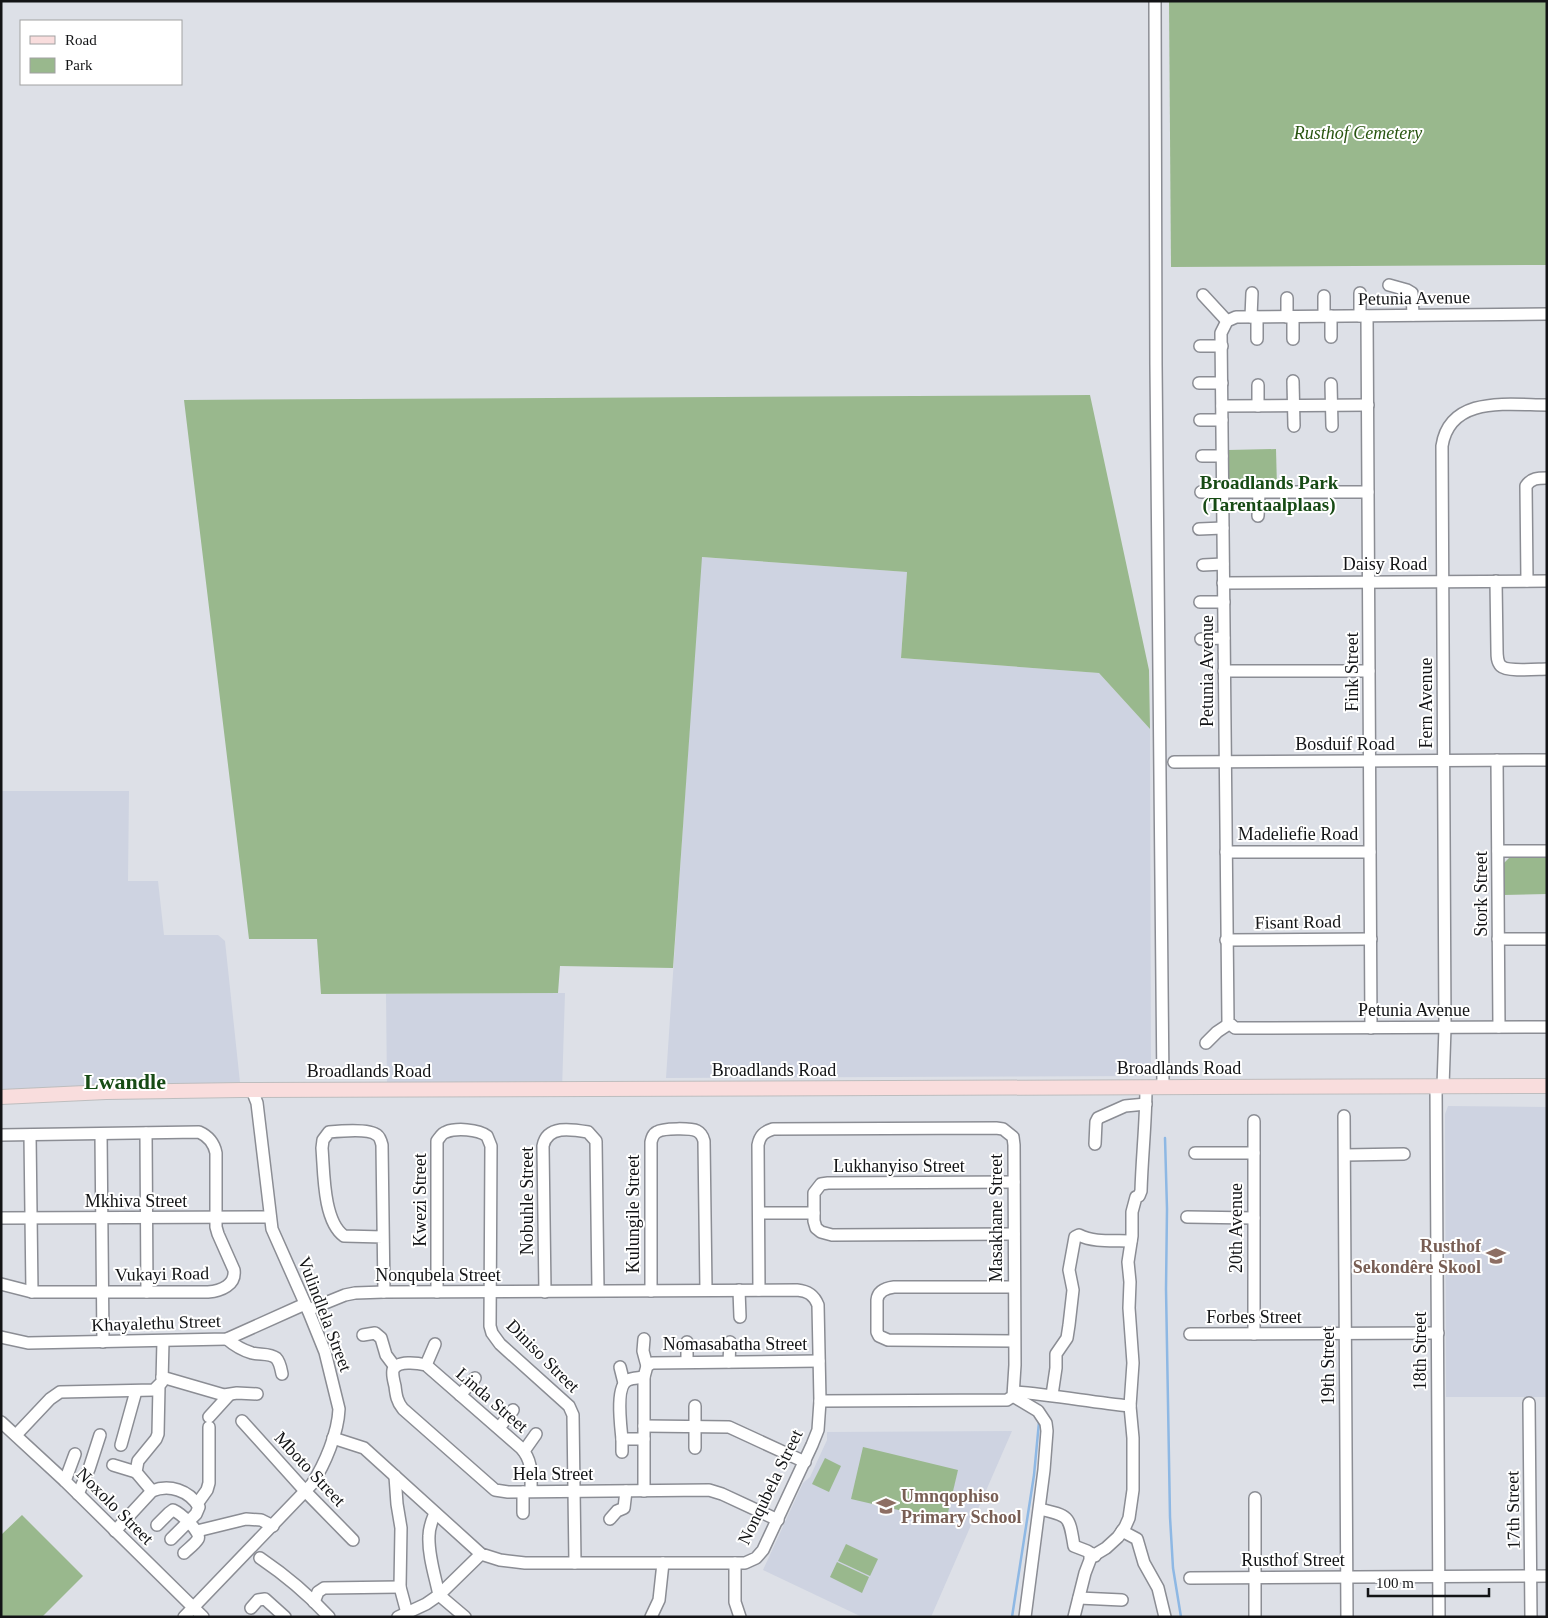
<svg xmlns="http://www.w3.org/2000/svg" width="1548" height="1618" font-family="Georgia,serif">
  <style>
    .built { fill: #ced3e1 }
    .green { fill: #99b88d }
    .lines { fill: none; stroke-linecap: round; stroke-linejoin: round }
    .stream { stroke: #8eb8e4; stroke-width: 2.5 }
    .minor-casing { stroke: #8b8d94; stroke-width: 14 }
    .major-casing { stroke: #bdbdbe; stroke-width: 16 }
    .minor { stroke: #fff; stroke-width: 11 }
    .major { stroke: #f9dddd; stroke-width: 14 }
    .labels { text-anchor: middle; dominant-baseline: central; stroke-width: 4; stroke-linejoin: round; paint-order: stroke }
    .park-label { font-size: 18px; font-style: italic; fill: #295511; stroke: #fff }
    .street-label { font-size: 18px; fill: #131416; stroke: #fff }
    .education-label { font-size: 18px; font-weight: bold; fill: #785e54; stroke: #fff; text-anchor: end }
    .neighbourhood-label { font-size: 19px; font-weight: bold; fill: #174b15; stroke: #fff }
    .district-label { font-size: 22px; font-weight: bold; fill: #174b15; stroke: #fff }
  </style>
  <rect width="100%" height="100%" fill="#dde0e7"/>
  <g class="built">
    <path d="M701,557L907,572L901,658L1099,673L1150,729L1151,1076L666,1078Z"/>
    <path d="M1,791H129L128,881H158L164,935H218L225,941L241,1092L1,1097Z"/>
    <path d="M565,993L562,1091H387L386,994Z"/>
    <path d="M1448,1106L1547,1107V1397H1446L1445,1114Z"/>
    <path d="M1012,1431L931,1617H862L763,1570L803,1483L810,1477L827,1440V1432Z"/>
  </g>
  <g class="green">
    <path d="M1547,1V265L1171,267L1169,2Z"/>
    <path d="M1090,395L1149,670L1150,729L1099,673L901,658L907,572L702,557L673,968L560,966L558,993L321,994L317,939H249L184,400Z"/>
    <path d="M1276,449L1277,488L1232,489L1229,484L1228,450Z"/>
    <path d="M1547,855V894L1503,895V864L1511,856Z"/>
    <path d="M863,1447L958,1470L946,1521L851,1499Z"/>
    <path d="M825,1458L841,1466L829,1492L812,1484Z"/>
    <path d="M22,1515L83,1576L42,1617H1V1535Z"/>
    <path d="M846,1544L878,1559L870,1576L838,1561Z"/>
    <path d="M837,1562L869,1577L862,1593L830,1577Z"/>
  </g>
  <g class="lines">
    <g class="stream">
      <path d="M1165,1138L1167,1209L1166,1289L1170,1517L1173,1568L1181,1617"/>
      <path d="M1012,1617L1034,1475L1039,1422L1037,1419"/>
    </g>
    <defs>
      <g id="minor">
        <path d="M1155,1L1156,365L1163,1087"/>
        <path d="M1389,285L1407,290L1412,293L1413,315"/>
        <path d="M1360,293V316"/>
        <path d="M1203,295L1227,321"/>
        <path d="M1547,314L1236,317L1227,321L1221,333L1228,1022L1235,1028L1547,1027"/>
        <path d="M1324,316V296"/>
        <path d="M1367,316L1371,1028"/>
        <path d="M1251,317L1252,293"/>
        <path d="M1257,317V339"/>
        <path d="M1287,317V298"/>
        <path d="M1331,337V316"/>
        <path d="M1293,339V317"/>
        <path d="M1200,346H1222"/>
        <path d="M1293,381L1294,426"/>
        <path d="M1199,383H1222"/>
        <path d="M1331,384L1332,426"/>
        <path d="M1222,406L1368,405"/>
        <path d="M1258,406V385"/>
        <path d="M1200,420H1222"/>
        <path d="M1202,456H1222"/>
        <path d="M1201,492H1368"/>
        <path d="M1258,516L1259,493"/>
        <path d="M1199,529L1223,528"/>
        <path d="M1203,565L1223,564"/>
        <path d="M1496,581L1497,650C1497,656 1497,662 1501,666C1507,672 1538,669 1547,669"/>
        <path d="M1527,581L1526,486C1531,478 1538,478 1547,478"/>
        <path d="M1223,583L1547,581"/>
        <path d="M1200,602H1224"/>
        <path d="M1201,639L1224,638"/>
        <path d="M1224,671H1369"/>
        <path d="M1497,760L1499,1027"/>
        <path d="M1174,762L1547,760"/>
        <path d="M1498,851H1547"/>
        <path d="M1226,852H1370"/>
        <path d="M1498,939H1547"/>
        <path d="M1226,940L1371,939"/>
        <path d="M1206,1043L1217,1032L1229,1024"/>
        <path d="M1436,1086L1439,1617"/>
        <path d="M1443,1086L1445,1028L1442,446C1450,395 1509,405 1547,405"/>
        <path d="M1344,1116L1347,1617"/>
        <path d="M146,1133L147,1292"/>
        <path d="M101,1134L103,1342"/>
        <path d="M1,1135L199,1132C208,1136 214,1143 216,1153V1227L218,1234L234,1270C236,1285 221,1291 208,1292H32L1,1284"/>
        <path d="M30,1135L32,1292"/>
        <path d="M1095,1144L1096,1122L1098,1118L1125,1106L1146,1104"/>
        <path d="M1195,1153H1254"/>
        <path d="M1345,1155L1404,1154"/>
        <path d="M759,1213H814"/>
        <path d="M1187,1217L1254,1218"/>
        <path d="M1,1218L270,1217"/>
        <path d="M1014,1234L832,1235L821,1232L816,1228L814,1221V1193L821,1184L828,1183L1014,1182"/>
        <path d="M383,1237L344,1236C323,1221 324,1172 322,1148L323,1140L329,1132C339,1131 369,1128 377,1135C380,1137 381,1141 382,1145L384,1292"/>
        <path d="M1014,1287H894C886,1288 878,1291 877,1300V1332L879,1336L888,1340L1014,1341"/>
        <path d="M739,1290L740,1317"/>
        <path d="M759,1290L758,1145C760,1135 764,1132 773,1129L996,1128L1003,1129L1013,1137L1014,1145L1015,1365L1013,1396L1007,1400L820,1401"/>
        <path d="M651,1291V1142C652,1138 653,1134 657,1132C663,1128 691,1128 697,1131C701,1133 703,1137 704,1141L706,1290"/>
        <path d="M437,1292V1141C440,1137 442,1133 446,1132C456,1128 478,1129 487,1136L491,1146L490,1326L492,1333L500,1344L569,1406L573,1415L575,1563"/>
        <path d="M545,1292L543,1146C547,1125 571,1129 588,1132L596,1141L598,1290"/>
        <path d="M308,1310L345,1295L355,1293L384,1292L797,1290C808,1291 814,1295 818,1305L820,1401L818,1430L812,1445L763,1550L756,1558L745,1563H525L500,1560L481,1554L364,1448L333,1438"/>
        <path d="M1190,1334L1438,1333"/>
        <path d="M1254,1334V1121"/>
        <path d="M363,1335L375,1333L381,1338L386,1355L395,1367"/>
        <path d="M1,1337L28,1343L227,1339L305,1304"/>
        <path d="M227,1339C235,1346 242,1350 252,1353C260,1355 270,1353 276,1358C280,1362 281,1369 282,1374"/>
        <path d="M644,1339L643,1351L647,1366"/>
        <path d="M687,1342V1362"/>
        <path d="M729,1362L730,1342"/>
        <path d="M426,1365L435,1344"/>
        <path d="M620,1367L624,1383"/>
        <path d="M162,1377L224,1395L237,1393L257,1394"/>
        <path d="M1015,1392C1053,1395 1091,1402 1130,1406"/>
        <path d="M460,1395L475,1378"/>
        <path d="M1052,1395L1056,1368V1354L1067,1338L1069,1325L1073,1290L1069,1270L1075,1237L1079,1235C1094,1243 1115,1240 1131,1241"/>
        <path d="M1013,1396L1038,1411L1046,1423L1047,1431L1044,1470L1025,1617"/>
        <path d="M1529,1403L1531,1617"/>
        <path d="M209,1417L229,1395"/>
        <path d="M242,1421L306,1492L353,1540"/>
        <path d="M1,1422L65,1481L203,1617"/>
        <path d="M644,1426L729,1427L805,1462"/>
        <path d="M499,1428L513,1410"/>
        <path d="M16,1435L50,1399L60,1392L154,1390L162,1382L163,1341"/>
        <path d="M622,1439V1452"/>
        <path d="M644,1439H622C621,1428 615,1386 628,1380C632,1378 639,1378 644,1377"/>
        <path d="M121,1445L136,1391"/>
        <path d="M695,1448V1406"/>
        <path d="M524,1451L536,1434"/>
        <path d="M113,1465L136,1472"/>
        <path d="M395,1476L397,1504L401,1528L400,1587L407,1613"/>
        <path d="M65,1481L75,1454"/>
        <path d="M152,1491L136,1472L138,1461L156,1439L158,1434L159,1386"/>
        <path d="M531,1491C531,1475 533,1461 521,1448L426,1365C418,1363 397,1360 393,1370C392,1375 394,1382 395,1386C396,1395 397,1402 403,1409L495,1490L508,1492L709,1490L722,1494L778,1520"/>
        <path d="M644,1491V1377L647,1366L652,1363L819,1361"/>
        <path d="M523,1492V1513"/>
        <path d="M78,1494L89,1469L100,1435"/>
        <path d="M1255,1498V1617"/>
        <path d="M197,1504L207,1490L209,1483V1427"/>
        <path d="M1040,1509C1070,1516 1069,1516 1074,1546L1087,1551L1095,1556"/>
        <path d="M610,1519L617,1511L624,1508L626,1491"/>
        <path d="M157,1525L169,1513L173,1510C180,1513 202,1532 198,1539C195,1544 188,1549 184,1553"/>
        <path d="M115,1531L152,1491C169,1484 189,1490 199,1507L196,1514L171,1539"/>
        <path d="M197,1531L246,1519L261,1520L273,1526"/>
        <path d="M1122,1531L1137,1539L1144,1563L1158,1588L1165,1617"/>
        <path d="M260,1558C285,1575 308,1594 329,1617"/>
        <path d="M735,1563V1602L740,1617"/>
        <path d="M1190,1578L1547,1576"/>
        <path d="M1079,1598L1122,1600"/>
        <path d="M314,1602L318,1592L324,1588L400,1587"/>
        <path d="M251,1608L258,1600L265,1599L285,1617"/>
        <path d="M184,1617L312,1484C325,1464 338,1433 339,1409L325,1352L308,1310L272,1229L257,1103L252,1090"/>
        <path d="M398,1617L426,1604L439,1595C435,1576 428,1555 429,1536C429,1528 432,1520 435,1513"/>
        <path d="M465,1617L439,1595L481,1554"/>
        <path d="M651,1617L659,1600L663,1563"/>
        <path d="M1074,1617L1085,1573L1090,1560V1554H1096L1106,1548L1118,1537L1125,1527L1129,1518L1133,1490V1438L1130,1406L1133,1363L1129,1308L1130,1282L1128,1262L1132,1236V1212L1136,1197L1139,1196L1141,1191C1142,1156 1146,1122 1146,1087"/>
      </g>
      <path id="major" d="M1,1097L106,1092L241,1090L1547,1086"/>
    </defs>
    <use href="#minor" class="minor-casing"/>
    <use href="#major" class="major-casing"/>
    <use href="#minor" class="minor"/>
    <use href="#major" class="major"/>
  </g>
  <defs>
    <symbol id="school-bare" viewBox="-9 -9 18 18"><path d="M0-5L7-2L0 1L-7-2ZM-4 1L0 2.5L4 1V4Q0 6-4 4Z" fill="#8d6e63" stroke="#fff" stroke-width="2.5" paint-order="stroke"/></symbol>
  </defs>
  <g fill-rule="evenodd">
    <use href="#school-bare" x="1482" y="1242" width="28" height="28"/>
    <use href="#school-bare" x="872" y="1492" width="28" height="28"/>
  </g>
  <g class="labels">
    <g class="park-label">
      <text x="1358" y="133">Rusthof Cemetery</text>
    </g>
    <g class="street-label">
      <text transform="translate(1414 298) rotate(-1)">Petunia Avenue</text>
      <text x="1385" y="564">Daisy Road</text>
      <text transform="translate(1207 671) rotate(-90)">Petunia Avenue</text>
      <text transform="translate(1352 672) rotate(-90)">Fink Street</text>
      <text transform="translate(1426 703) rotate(-90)">Fern Avenue</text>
      <text x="1345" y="744">Bosduif Road</text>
      <text x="1298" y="834">Madeliefie Road</text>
      <text transform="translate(1481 894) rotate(-90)">Stork Street</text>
      <text transform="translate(1298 922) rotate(-1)">Fisant Road</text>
      <text x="1414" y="1010">Petunia Avenue</text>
      <text x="1179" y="1068">Broadlands Road</text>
      <text x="774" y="1070">Broadlands Road</text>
      <text x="369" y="1071">Broadlands Road</text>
      <text x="899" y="1166">Lukhanyiso Street</text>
      <text transform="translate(420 1200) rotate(-90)">Kwezi Street</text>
      <text x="136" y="1201">Mkhiva Street</text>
      <text transform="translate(527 1201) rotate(-90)">Nobuhle Street</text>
      <text transform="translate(633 1214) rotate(-90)">Kulungile Street</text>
      <text transform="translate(996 1218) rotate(-90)">Masakhane Street</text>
      <text transform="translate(1236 1228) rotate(-90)">20th Avenue</text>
      <text transform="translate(162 1274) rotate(-1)">Vukayi Road</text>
      <text x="438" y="1275">Nonqubela Street</text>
      <text transform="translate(325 1314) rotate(69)">Vulindlela Street</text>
      <text x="1254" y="1317">Forbes Street</text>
      <text transform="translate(156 1323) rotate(-2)">Khayalethu Street</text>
      <text x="735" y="1344">Nomasabatha Street</text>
      <text transform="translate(1420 1351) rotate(-90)">18th Street</text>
      <text transform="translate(543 1356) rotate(45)">Diniso Street</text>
      <text transform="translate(1328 1366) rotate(-90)">19th Street</text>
      <text transform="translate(492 1400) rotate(41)">Linda Street</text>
      <text transform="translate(310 1469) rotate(47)">Mboto Street</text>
      <text x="553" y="1474">Hela Street</text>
      <text transform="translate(770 1487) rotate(-64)">Nonqubela Street</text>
      <text transform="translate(115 1506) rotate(45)">Noxolo Street</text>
      <text transform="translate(1513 1510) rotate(-91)">17th Street</text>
      <text x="1293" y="1560">Rusthof Street</text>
    </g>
    <g class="education-label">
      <text x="1481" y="1246">Rusthof<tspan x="1481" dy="21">Sekondêre Skool</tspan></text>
      <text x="901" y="1496" text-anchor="start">Umnqophiso<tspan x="901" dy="21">Primary School</tspan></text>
    </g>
    <g class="neighbourhood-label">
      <text x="1269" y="482">Broadlands Park<tspan x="1269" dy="22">(Tarentaalplaas)</tspan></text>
    </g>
    <g class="district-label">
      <text x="125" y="1081">Lwandle</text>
    </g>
  </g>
  <rect width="1548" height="1618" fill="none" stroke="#131416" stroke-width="5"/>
  <rect x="20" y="20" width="162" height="65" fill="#ffffff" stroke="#a1a1a2"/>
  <rect x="30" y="36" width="25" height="8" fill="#f9dddd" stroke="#a1a1a2"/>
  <text x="65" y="45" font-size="15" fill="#131416">Road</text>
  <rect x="30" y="58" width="25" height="15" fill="#99b88d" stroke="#a1a1a2"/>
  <text x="65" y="70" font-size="15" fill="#131416">Park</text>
  <path d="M1368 1588v8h121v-8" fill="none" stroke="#131416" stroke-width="2.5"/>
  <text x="1376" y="1588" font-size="15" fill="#131416" stroke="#ffffff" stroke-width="4" paint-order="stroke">100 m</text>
</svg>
